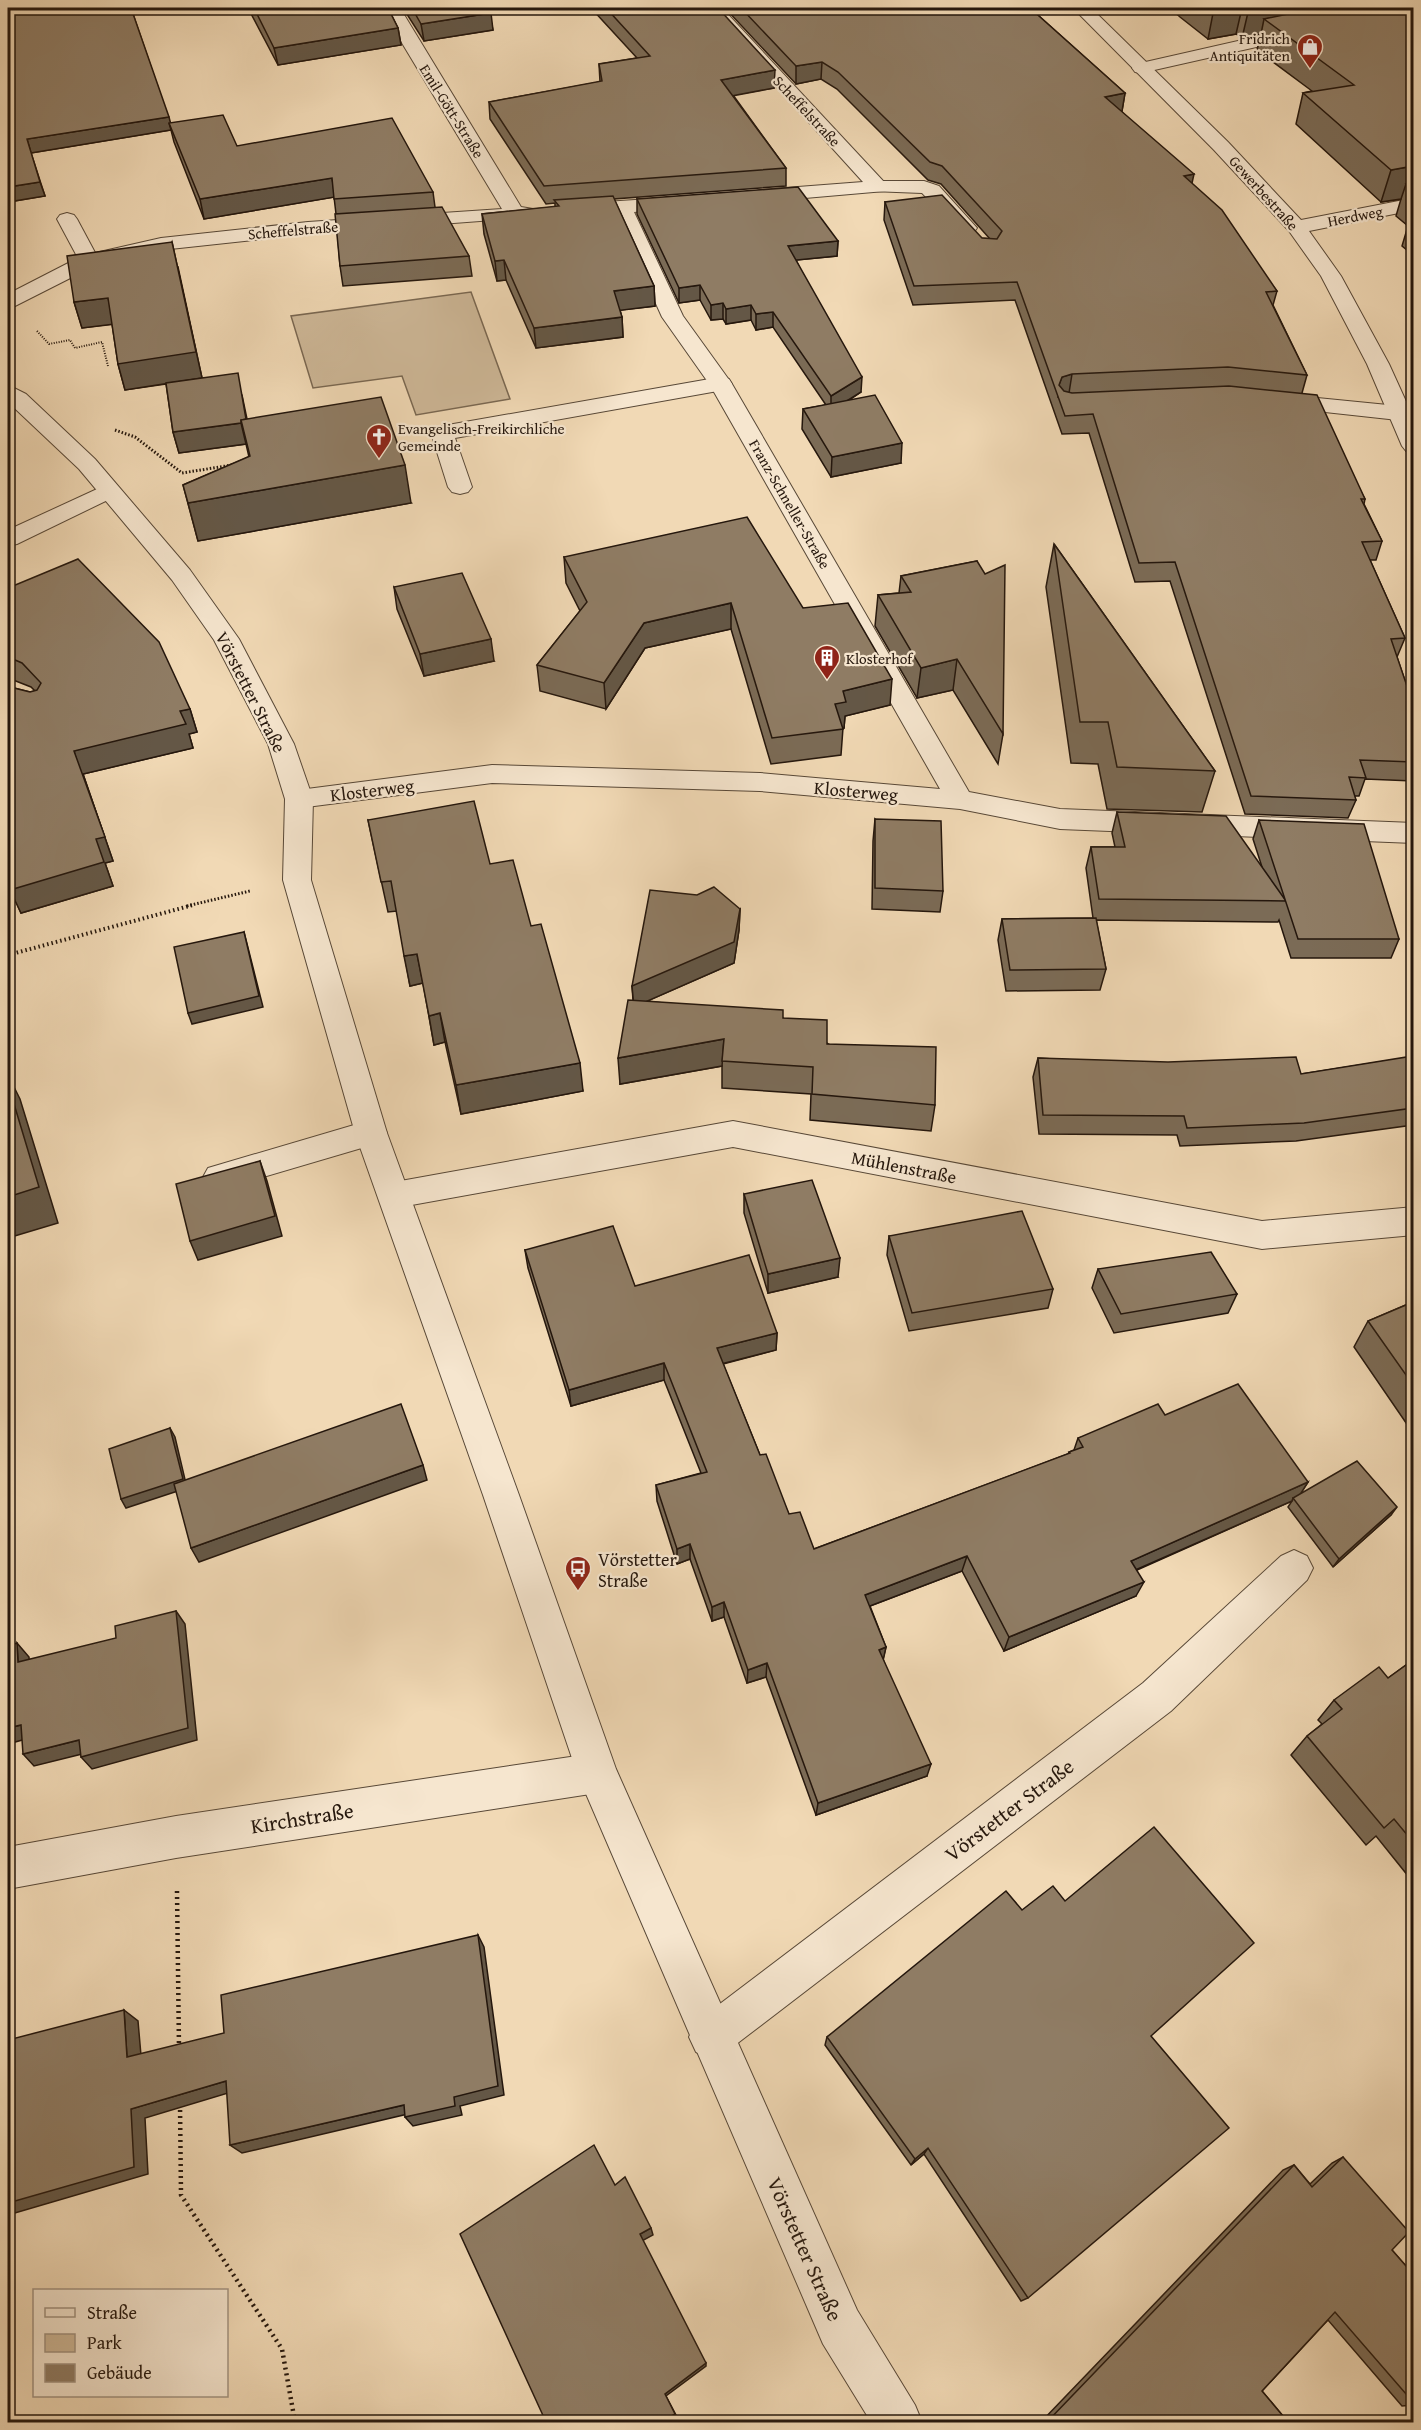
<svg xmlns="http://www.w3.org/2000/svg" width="1421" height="2430" font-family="'Gentium Book Plus',serif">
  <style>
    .green { fill: #ceb898; stroke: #7a6852; stroke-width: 1.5 }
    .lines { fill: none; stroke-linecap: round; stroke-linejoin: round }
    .service-casing { stroke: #584837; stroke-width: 2 }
    .minor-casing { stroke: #584837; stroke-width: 2 }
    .tertiary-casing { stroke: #584837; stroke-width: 2 }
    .path-far3 { stroke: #25170d; stroke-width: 2; stroke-dasharray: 1 1.5; stroke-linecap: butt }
    .path-far2 { stroke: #25170d; stroke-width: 3; stroke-dasharray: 1.5 2; stroke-linecap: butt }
    .path-far1 { stroke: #25170d; stroke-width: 4; stroke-dasharray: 1.5 3; stroke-linecap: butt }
    .path { stroke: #25170d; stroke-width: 4.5; stroke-dasharray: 2 4; stroke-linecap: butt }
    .service { fill: #f6e6cf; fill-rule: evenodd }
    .minor { fill: #f6e6cf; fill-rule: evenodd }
    .tertiary { fill: #f6e6cf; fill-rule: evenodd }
    .wall { fill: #7b6b56; stroke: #25170d; stroke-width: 1.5 }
    .shaded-wall { fill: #645746; stroke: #25170d; stroke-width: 1.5 }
    .building { fill: #8f7c64; stroke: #25170d; stroke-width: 1.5 }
    .labels { text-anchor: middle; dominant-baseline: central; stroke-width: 4.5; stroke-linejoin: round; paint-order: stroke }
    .far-poi-label { font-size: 15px; fill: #25170d; stroke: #f6e6cf; text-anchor: start }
    .far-street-label { font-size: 15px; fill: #25170d; stroke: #f6e6cf }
    .street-label { font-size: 18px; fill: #25170d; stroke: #f6e6cf }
    .poi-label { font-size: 18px; fill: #25170d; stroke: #f6e6cf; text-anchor: start }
    .near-street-label { font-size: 21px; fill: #25170d; stroke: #f6e6cf }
  </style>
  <rect width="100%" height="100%" fill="#f1d9b5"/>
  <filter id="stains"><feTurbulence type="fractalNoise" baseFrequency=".00333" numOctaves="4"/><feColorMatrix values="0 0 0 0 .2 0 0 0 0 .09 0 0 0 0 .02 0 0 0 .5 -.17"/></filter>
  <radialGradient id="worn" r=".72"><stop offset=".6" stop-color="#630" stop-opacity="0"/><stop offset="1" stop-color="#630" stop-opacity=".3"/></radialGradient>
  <path class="green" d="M471,292L510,399L416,415L402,376L313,388L291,316Z"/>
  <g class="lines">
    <defs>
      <g id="service">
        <path d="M1304,26L1310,27L1313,31L1310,35L1141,73L1135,72L1132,68L1135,64L1141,63Z"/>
        <path d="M878,181H924L939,186L977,228L974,232H960L922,193L871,191L868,187L871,183Z"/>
        <path d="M67,213L74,215L77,219L99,260L96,264L89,266L82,264L79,260L57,219L60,215Z"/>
        <path d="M721,377L729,379L732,384L729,389L455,438L472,487L468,492L460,494L452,492L448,487L431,433L434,428L442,426Z"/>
        <path d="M1277,394L1398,406L1406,408L1409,413L1406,418L1398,420L1269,406L1266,401L1269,396Z"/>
        <path d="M108,484L116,486L120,491L116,496L17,544L8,546V530Z"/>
        <path d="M371,1120L382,1124L387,1133L382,1142L219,1190L208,1186L203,1177L208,1168Z"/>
      </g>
      <g id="minor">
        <path d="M384,8H400L521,207L533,209L536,213L533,217L308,234L161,250L96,265L15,306L8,308V294L82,256L161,238L308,222L502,209L402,43Z"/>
        <path d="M705,8H722L885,183L888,187L885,191L760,202L753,200L750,196L753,192L760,190L863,182Z"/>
        <path d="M1073,8H1091L1228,142L1301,220L1414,198V210L1309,231L1341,276L1389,364L1414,419V453L1406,451L1402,446L1367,364L1321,276L1289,231L1214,150Z"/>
        <path d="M681,197L688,199L691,203L688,207L634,212L683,316L732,384L969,792L1060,809L1414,823V843L1060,829L960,809L760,791L492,783L299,808L289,806L285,799L289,792L299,790L492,765L760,773L940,789L710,385L662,317L615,213L574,216L567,214L564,210L567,206L574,204Z"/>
        <path d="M733,1121L1262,1221L1414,1207V1235L1262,1249L733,1147L395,1208L383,1204L379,1195L383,1186L395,1182Z"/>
        <path d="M1294,1550L1307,1556L1313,1568L1307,1580L1171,1711L726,2052L711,2059L696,2052L689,2037L696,2022L1143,1683L1281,1556Z"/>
        <path d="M597,1753L611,1759L617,1773L611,1787L597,1793L176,1858L8,1889V1847L176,1816Z"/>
      </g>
      <path id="tertiary" d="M8,385L26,394L95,459L190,570L239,639L294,744L313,799L311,880L387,1133L519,1495L616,1769L857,2310L915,2405L922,2422H871L823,2344L577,1773L483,1495L355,1133L283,880L285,799L268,744L214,640L172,580L79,469L8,402Z"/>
    </defs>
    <use href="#service" class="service-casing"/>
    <use href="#minor" class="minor-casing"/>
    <use href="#tertiary" class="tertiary-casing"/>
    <path class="path-far3" d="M37,331L49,344L70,340L75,348L102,342L108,366"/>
    <g class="path-far2">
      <path d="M115,430L135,437L182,473L232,465"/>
      <path d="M187,906L250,891"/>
    </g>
    <path class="path-far1" d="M8,955L193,905"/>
    <g class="path">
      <path d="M177,1891L179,2048"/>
      <path d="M180,2104L181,2195L282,2349L295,2422"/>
    </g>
    <use href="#service" class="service"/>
    <use href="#minor" class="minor"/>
    <use href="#tertiary" class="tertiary"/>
  </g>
  <g class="wall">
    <path d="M8,8H137H131L170,123L237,146L433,192L435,207L469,256L472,276L343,286L340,266L336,214L334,197L204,219L174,142L171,130L31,153L45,196L8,202Z"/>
    <path d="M248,8H388L398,28L401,45L278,65Z"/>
    <path d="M403,8H488L493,30L424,41Z"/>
    <path d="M591,8H718L774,88L733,95L786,168V186L614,199L654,286L655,306L620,310L622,317L623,337L536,348L506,280L497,281L484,234L482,214L555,207V203L546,204L490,119L489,102L600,82L599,64L637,58Z"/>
    <path d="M725,8H1030L1125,93L1122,111H1121L1192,184L1277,291L1273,305L1307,375L1302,393L1365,499L1364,504L1382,541L1376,560H1370L1405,638L1397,657L1413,704V781L1365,779L1359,796H1354L1356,800L1348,818L1245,814L1170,581L1135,582L1089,433L1062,434L1015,300L913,305L884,220L885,202L982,238L990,239L941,184L928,180L837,89L821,79L796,84Z"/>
    <path d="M1170,8H1413V255L1402,246L1408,226L1396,216L1401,199L1381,202L1296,124L1303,93L1312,91L1257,50L1261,34L1242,38L1236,34L1208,39L1180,17Z"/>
    <path d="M637,199L838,241L837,256L796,260L861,392L848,401L901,463L831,477L802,429L803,409L826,405L773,327L756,330L751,320L726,324L723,319L711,320L700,300L679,303L637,214Z"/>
    <path d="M178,267L202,378L242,395L247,419L411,503L198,541L183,485L249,457L246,444L179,453L173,432L166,384L125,390L118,364L112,324L82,328L74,302Z"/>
    <path d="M1054,544L1215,771L1202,812L1107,809L1098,764L1071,763L1046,587Z"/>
    <path d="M564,557L803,608L890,705L845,716L844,728H843L841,755L771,764L731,629L645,648L606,709L540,691L537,665L580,611L566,583Z"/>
    <path d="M977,561L1003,734L998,764L953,690L917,698L875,626L878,595L899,593L901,576Z"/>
    <path d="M394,587L494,661L424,676L397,609Z"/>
    <path d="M8,588L190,709L197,732L189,734L193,748L83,774L113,861L105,863L113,886L21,913L8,883V685L10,687L30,692L35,691L31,687L8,678Z"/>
    <path d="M1117,812L1262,867L1253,839L1259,820L1399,939L1391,958H1291L1279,920L1278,922L1096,920L1106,969L1100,990L1006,991L998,940L1002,919L1093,918L1086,868L1091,847H1115L1112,833Z"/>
    <path d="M875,819L943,891L940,912L872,909L873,841Z"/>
    <path d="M368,820L490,864L531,926L583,1091L461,1114L445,1042L434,1045L423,983L410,986L397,911L388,912Z"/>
    <path d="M740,909L739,930L734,963L647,1001L783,1018L935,1105L931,1131L810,1120L811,1094L722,1088V1066L620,1084L633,1000L632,986Z"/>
    <path d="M1413,1054V1125L1296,1141L1180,1146L1177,1135L1039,1134L1033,1077L1038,1058L1301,1074L1412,1057Z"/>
    <path d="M744,1194L838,1277L768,1293L744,1213Z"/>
    <path d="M889,1236L1053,1289L1048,1308L909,1331L887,1255Z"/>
    <path d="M525,1250L777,1333L776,1350L723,1364L760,1455L789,1514L814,1549L1068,1454L1069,1452L1074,1450L1078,1438L1165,1415L1308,1482L1300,1494L1391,1515L1333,1567L1288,1507L1292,1501L1137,1570L1136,1596L1004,1651L962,1571L870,1606L886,1647L883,1659L927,1776L816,1815L766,1677L747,1683L724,1617L712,1621L690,1559L677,1564L657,1501L656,1485L701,1473L664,1380L571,1406L528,1268Z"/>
    <path d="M1098,1269L1237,1294L1228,1313L1114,1333L1092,1288Z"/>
    <path d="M1413,1302V1433L1354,1347L1368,1321Z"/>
    <path d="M1413,1660V1882L1376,1836L1366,1845L1291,1755L1307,1736L1322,1724L1318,1720L1334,1700L1388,1678Z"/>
    <path d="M1022,1910L1151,2037L1028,2298L1021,2301L924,2154L911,2165L825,2045L827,2037Z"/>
    <path d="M1343,2157L1392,2250L1413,2274V2405L1402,2406L1328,2320L1262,2391L1288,2422H1041L1283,2170L1294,2165L1310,2184L1332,2163Z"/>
  </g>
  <g class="shaded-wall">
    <path d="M1214,8H1242L1236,34L1208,39Z"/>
    <path d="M1249,8H1382L1264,19L1261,34L1242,38Z"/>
    <path d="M491,13L493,30L424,41L421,24Z"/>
    <path d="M398,28L401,45L278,65L274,48Z"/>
    <path d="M822,62L821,79L796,84V66Z"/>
    <path d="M775,70L774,88L721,98V80Z"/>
    <path d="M1125,93L1122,111L1102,115L1105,97Z"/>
    <path d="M169,117L172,129L169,123L171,130L31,153L27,139Z"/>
    <path d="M1413,166V190L1406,184L1401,199L1381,202L1391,170Z"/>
    <path d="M1194,174L1190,192L1184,176Z"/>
    <path d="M332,178L335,197L204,219L200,199Z"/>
    <path d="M40,182L45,196L8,202V187Z"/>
    <path d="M838,241L837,256L787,261L788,246Z"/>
    <path d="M172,242L202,378L125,390L118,364Z"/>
    <path d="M504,260L506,280L497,281L495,261Z"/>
    <path d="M700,285V300L679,303V288Z"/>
    <path d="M654,286L655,306L615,311L614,291Z"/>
    <path d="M108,298L115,324L82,328L74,302Z"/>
    <path d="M723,303V319L711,320V305Z"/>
    <path d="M751,305V320L726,324V309Z"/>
    <path d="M773,312V327L756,330V314Z"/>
    <path d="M622,317L623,337L536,348L534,328Z"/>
    <path d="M1072,374L1069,393L1058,397L1059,385L1062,377Z"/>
    <path d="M862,377L861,392L831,411V396Z"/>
    <path d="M241,423L246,444L179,453L173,432Z"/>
    <path d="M902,443L901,463L831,477L832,457Z"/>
    <path d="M405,465L411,503L198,541L188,503Z"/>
    <path d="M731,603V629L645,648L606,709L604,683L644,623Z"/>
    <path d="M491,639L494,661L424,676L420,654Z"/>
    <path d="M957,659L953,690L917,698L921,668Z"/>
    <path d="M892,679L890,705L845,716L844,728L833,729L835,704L843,691Z"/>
    <path d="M190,709L197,732L189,734L193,748L83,774L113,861L105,863L113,886L21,913L10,890L96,839L74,751L180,711Z"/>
    <path d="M740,909L739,930L734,963L634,1007L632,986Z"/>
    <path d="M244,932L263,1007L192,1024L188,1013Z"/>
    <path d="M417,954L423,983L410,986L404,956Z"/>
    <path d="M440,1013L445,1042L434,1045L429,1016Z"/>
    <path d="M724,1039L722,1066L620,1084L618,1058Z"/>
    <path d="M580,1063L583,1091L461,1114L456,1085Z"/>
    <path d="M8,1075L20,1099L58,1223L8,1238Z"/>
    <path d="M260,1161L267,1181L282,1236L198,1260L190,1241Z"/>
    <path d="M840,1258L838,1277L768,1293V1274Z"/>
    <path d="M777,1333L776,1350L717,1365V1348Z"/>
    <path d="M664,1363V1380L571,1406L569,1390Z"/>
    <path d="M170,1428L175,1437L187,1488L126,1508L121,1499Z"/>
    <path d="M423,1465L427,1480L199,1562L191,1548Z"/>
    <path d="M1308,1482L1298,1498H1293L1292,1501L1124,1575L1131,1561Z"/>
    <path d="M1397,1507L1391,1515L1333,1567L1339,1559Z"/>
    <path d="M690,1544V1559L677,1564V1549Z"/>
    <path d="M967,1556L962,1571L862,1609L865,1595Z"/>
    <path d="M1144,1582L1136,1596L1004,1651L1009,1637Z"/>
    <path d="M724,1602V1617L712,1621V1607Z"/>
    <path d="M176,1611L185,1624L197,1740L92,1769L81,1757Z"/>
    <path d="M17,1643L29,1657L30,1675L18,1662Z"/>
    <path d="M886,1647L883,1661L879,1650Z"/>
    <path d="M767,1663L766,1677L747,1683L748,1670Z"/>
    <path d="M21,1725L33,1737L8,1744V1728Z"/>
    <path d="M79,1740L90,1752L34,1766L23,1754Z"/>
    <path d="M931,1764L927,1776L816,1815L818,1803Z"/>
    <path d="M478,1935L484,1947L504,2095L460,2106L462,2115L413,2126L405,2117L454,2097Z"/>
    <path d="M124,2010L138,2021L142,2067L127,2057Z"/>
    <path d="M226,2081L238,2090L145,2118L148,2174L8,2215V2203L131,2109Z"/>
    <path d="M404,2105L412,2113L242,2153L230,2145Z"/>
    <path d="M928,2148L924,2154L911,2165L915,2159Z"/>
    <path d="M651,2228L653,2235L642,2241L640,2234Z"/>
    <path d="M706,2363V2366L666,2396L676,2415L666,2422H662L665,2394Z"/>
  </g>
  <g class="building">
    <path d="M8,8H131L169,117L27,139L40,182L8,187Z"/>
    <path d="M254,8H388L398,28L274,48Z"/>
    <path d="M412,8H488L491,13L421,24Z"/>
    <path d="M606,8H718L775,70L721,80L786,168L544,186L489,102L602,81L599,64L650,56Z"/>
    <path d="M741,8H1030L1125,93L1105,97L1194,174L1184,176L1222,210L1277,291L1266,292L1307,375L1228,367L1072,374L1062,377L1059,385L1064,391L1072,393L1229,386L1317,395L1365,499H1361L1382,541L1362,542L1405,638L1391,639L1413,704V762L1360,760L1366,778L1349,777L1356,800L1251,796L1175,562L1139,563L1093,414L1065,416L1017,282L914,286L885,202L942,195L982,238L997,239L1002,231L942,166L930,162L838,72L822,62L796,66Z"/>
    <path d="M1317,8H1413V166L1391,170L1303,93L1354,85L1264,19Z"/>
    <path d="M223,115L237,146L392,118L433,192L334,199L332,178L200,199L169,123Z"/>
    <path d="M1413,182V190L1406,184Z"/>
    <path d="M798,187L838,241L788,246L862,377L831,396L773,312L756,314L751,305L726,309L723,303L711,305L700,285L679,288L637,199Z"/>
    <path d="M613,196L654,286L614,291L622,317L534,328L504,260L495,261L482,214L559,206L554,200Z"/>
    <path d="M442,207L469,256L340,266L335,214Z"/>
    <path d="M172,242L196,352L118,364L108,298L74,302L67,256Z"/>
    <path d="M238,373L246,419L241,420V423L173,432L166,383Z"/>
    <path d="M875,395L902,443L832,457L803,409Z"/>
    <path d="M381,397L405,465L188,503L183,485L250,456L241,420Z"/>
    <path d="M747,517L803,608L848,603L892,679L843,691L846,702L835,704L843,729L772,738L731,603L644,623L604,683L537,665L587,602L564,557Z"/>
    <path d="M1054,544L1215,771L1117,767L1108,722H1080Z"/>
    <path d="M78,559L159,642L190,709L180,711L186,724L74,751L105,837L96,839L104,862L10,890L8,880V685L10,687L30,692L37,690L41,683L22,663L8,657V588Z"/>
    <path d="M977,561L985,574L1005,565L1003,734L957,659L921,668L878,595L911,592L901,576Z"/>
    <path d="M462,573L491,639L420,654L394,587Z"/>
    <path d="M474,801L490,864L513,860L531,926L541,924L580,1063L456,1085L440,1013L429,1016L417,954L404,956L391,881L381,882L368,820Z"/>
    <path d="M1117,812L1226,816L1286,901L1099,899L1091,847H1125Z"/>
    <path d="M875,819L941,821L943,891L875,888Z"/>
    <path d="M1259,820L1364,824L1399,939H1298Z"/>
    <path d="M714,887L740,909L734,942L632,986L650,890L697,895Z"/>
    <path d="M1096,918L1106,969L1010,970L1002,919Z"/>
    <path d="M244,932L259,996L188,1013L174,947Z"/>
    <path d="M628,1000L783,1010V1018L827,1020V1044L936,1047L935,1105L812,1094L813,1067L722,1061L724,1039L618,1058Z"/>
    <path d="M1413,1056V1108L1304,1123L1187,1128L1184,1116L1043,1115L1038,1058L1168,1062L1296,1057L1301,1074Z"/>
    <path d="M8,1084L39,1187L8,1197Z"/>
    <path d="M260,1161L275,1216L190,1241L176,1184Z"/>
    <path d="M812,1180L840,1258L768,1274L744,1194Z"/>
    <path d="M1022,1211L1053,1289L912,1313L889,1236Z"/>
    <path d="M613,1226L635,1286L749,1255L777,1333L717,1348L760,1455L766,1454L789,1514L800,1512L814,1549L1070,1453L1069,1452L1083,1447L1078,1438L1158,1404L1165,1415L1238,1384L1308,1482L1131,1561L1144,1582L1009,1637L967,1556L865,1595L886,1647L879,1650L931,1764L818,1803L767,1663L748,1670L724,1602L712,1607L690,1544L677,1549L656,1485L707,1472L664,1363L569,1390L525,1250Z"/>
    <path d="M1211,1252L1237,1294L1121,1314L1098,1269Z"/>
    <path d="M1413,1302V1385L1368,1321Z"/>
    <path d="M401,1404L423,1465L191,1548L174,1484Z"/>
    <path d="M170,1428L183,1479L121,1499L109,1449Z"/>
    <path d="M1357,1461L1397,1507L1339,1559L1293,1498Z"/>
    <path d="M176,1611L188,1728L81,1757L79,1740L23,1754L21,1725L8,1728V1646L17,1643L18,1662L116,1638L115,1626Z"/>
    <path d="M1413,1660V1842L1394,1819L1384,1828L1307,1736L1342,1709L1334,1700L1379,1667L1388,1678Z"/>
    <path d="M1154,1827L1254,1943L1151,2036L1229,2128L1028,2298L928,2148L915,2159L827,2037L1006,1891L1022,1910L1053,1886L1065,1901Z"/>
    <path d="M478,1935L498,2086L454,2097L455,2106L405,2117L404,2105L230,2145L226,2081L131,2109L134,2167L8,2203V2040L124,2010L127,2057L224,2033L221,1995Z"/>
    <path d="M594,2145L615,2185L625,2177L651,2228L640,2234L706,2363L665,2394L675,2414L662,2422H546L460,2234Z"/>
    <path d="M1343,2157L1409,2232L1392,2250L1413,2274V2402L1335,2312L1262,2391L1288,2422H1047L1294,2165L1312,2187Z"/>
  </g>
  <defs>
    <symbol id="shop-pin" viewBox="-11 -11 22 30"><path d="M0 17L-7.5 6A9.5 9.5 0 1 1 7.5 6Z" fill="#8f2418" stroke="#f6e6cf"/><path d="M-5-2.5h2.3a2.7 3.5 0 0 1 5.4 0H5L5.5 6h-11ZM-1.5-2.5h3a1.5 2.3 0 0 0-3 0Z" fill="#fff"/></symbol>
    <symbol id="church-pin" viewBox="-11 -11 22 30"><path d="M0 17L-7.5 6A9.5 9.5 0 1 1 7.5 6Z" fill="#8f2418" stroke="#f6e6cf"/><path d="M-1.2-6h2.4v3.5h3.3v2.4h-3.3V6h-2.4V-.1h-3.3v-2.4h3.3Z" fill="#fff"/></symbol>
    <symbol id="building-pin" viewBox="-11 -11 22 30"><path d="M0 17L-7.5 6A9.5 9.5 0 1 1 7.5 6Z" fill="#8f2418" stroke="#f6e6cf"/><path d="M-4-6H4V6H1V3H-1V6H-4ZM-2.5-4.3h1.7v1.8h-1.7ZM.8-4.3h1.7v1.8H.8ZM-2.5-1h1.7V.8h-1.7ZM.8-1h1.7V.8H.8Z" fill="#fff"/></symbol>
    <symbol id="bus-pin" viewBox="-11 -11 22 30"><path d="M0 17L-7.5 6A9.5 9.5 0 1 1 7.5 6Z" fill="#8f2418" stroke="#f6e6cf"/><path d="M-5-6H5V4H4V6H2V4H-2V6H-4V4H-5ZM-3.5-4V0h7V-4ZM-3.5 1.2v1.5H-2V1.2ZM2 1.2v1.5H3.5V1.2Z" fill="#fff"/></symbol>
  </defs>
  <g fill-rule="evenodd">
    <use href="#shop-pin" x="1295" y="32" width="30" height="40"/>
    <use href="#church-pin" x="364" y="422" width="30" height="40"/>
    <use href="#building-pin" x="812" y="643" width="30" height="40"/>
    <use href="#bus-pin" x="563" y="1554" width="30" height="40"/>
  </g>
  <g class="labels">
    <g class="far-poi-label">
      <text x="1290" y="38" text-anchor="end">Fridrich<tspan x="1290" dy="17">Antiquitäten</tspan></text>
      <text x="398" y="428">Evangelisch-Freikirchliche<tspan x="398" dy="17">Gemeinde</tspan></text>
      <text x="846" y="658">Klosterhof</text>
    </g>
    <g class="far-street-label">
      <text transform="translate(452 111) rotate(58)">Emil-Gött-Straße</text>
      <text transform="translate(807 111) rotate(47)">Scheffelstraße</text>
      <text transform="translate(1264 193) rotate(48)">Gewerbestraße</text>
      <text transform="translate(1355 216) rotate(-11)">Herdweg</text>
      <text transform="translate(293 230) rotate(-5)">Scheffelstraße</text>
      <text transform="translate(790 504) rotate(60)">Franz-Schneller-Straße</text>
    </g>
    <g class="street-label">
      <text transform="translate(251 692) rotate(63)">Vörstetter Straße</text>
      <text transform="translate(372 790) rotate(-7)">Klosterweg</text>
      <text transform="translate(856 791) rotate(5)">Klosterweg</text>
      <text transform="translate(904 1167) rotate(11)">Mühlenstraße</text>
    </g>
    <g class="poi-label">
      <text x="598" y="1559">Vörstetter<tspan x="598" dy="21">Straße</tspan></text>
    </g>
    <g class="near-street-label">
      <text transform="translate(1009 1810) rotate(-37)">Vörstetter Straße</text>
      <text transform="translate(302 1818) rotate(-9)">Kirchstraße</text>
      <text transform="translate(805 2249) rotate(66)">Vörstetter Straße</text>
    </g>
  </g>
  <rect width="1421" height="2430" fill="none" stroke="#f1d9b5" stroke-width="30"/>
  <rect x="9" y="9" width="1403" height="2412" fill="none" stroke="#25170d" stroke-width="3"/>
  <rect x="15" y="15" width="1391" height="2400" fill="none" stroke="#25170d" stroke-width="1.5"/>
  <rect x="33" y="2289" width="195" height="108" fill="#f6e6cf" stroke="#a29381" stroke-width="1.5"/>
  <rect x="45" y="2308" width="30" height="9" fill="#f6e6cf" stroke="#a29381" stroke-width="1.5"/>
  <text x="87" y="2319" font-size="18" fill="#25170d">Straße</text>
  <rect x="45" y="2334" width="30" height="18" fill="#ceb898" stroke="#a29381" stroke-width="1.5"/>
  <text x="87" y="2349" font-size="18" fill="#25170d">Park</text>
  <rect x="45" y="2364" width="30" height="18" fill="#8f7c64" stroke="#a29381" stroke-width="1.5"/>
  <text x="87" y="2379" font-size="18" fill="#25170d">Gebäude</text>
  <rect width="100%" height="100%" filter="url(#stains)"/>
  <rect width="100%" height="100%" fill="url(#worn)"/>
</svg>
